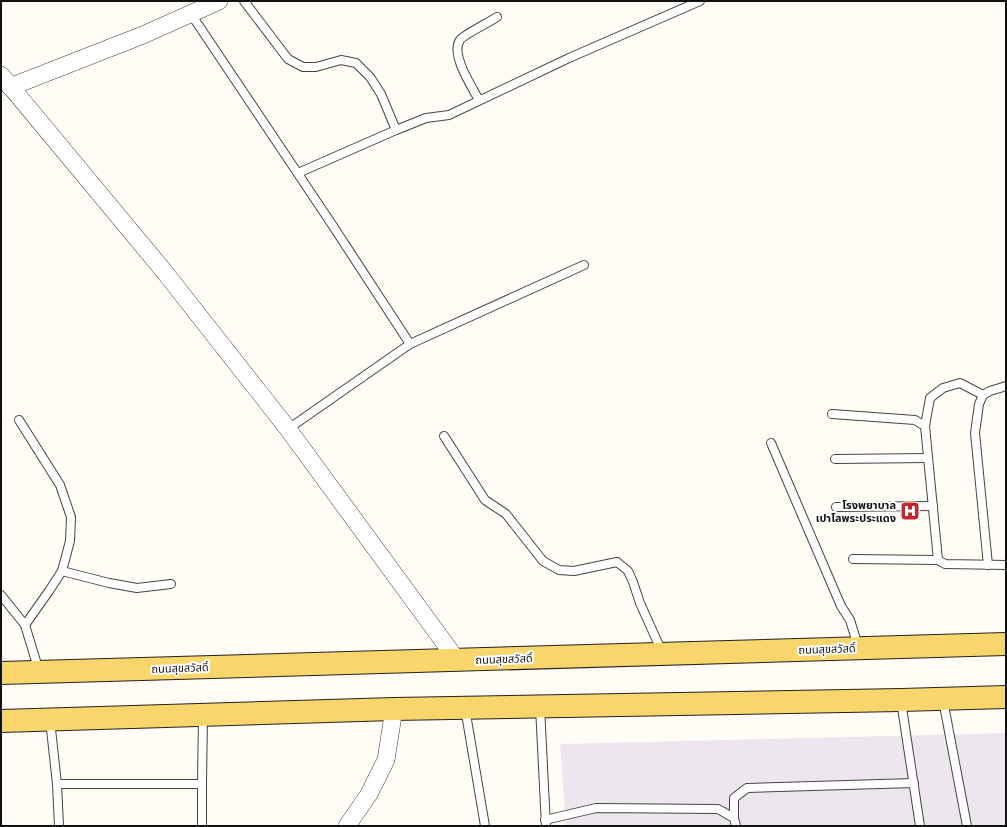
<svg xmlns="http://www.w3.org/2000/svg" width="1007" height="827" font-family="'Libre Baskerville','Noto Sans Thai',serif">
  <style>
    .industrial { fill: #eee6ef }
    .lines { fill: none; stroke-linecap: round; stroke-linejoin: round }
    .service-casing { stroke: #444; stroke-width: 10 }
    .minor-casing { stroke: #444; stroke-width: 18 }
    .primary-casing { stroke: #222; stroke-width: 24 }
    .service { stroke: #fff; stroke-width: 8 }
    .minor { stroke: #fff; stroke-width: 17 }
    .primary { stroke: #f9d66b; stroke-width: 22 }
    .labels { text-anchor: middle; dominant-baseline: central; stroke-width: 4; stroke-linejoin: round; paint-order: stroke }
    .poi-label { font-size: 11px; font-weight: bold; fill: #111; stroke: #fff; text-anchor: end }
    .street-label { font-size: 11px; fill: #111; stroke: #fff }
  </style>
  <rect width="100%" height="100%" fill="#fffdf5"/>
  <path class="industrial" d="M1006,733V826H566L560,744Z"/>
  <g class="lines">
    <defs>
      <g id="service">
        <path d="M244,1L288,59L303,67H316L341,60L356,63L370,77L381,94L396,130"/>
        <path d="M191,14L331,223L410,344L288,429"/>
        <path d="M479,100C472,87 450,54 460,40C463,35 490,22 497,17"/>
        <path d="M298,173L396,130L426,118L449,115L569,58L700,1"/>
        <path d="M410,344L584,265"/>
        <path d="M832,414L915,420L925,426L938,560L945,564L1006,565"/>
        <path d="M19,420L60,485L71,517L70,541L62,571L49,591L25,625"/>
        <path d="M925,426L930,398L943,388L960,383L983,395"/>
        <path d="M444,436L485,500L506,514L543,561L559,570L574,571L617,562L628,571L633,582L640,603L662,652"/>
        <path d="M771,443L841,606L850,620L858,646"/>
        <path d="M835,459L928,458"/>
        <path d="M836,507L933,506"/>
        <path d="M853,559L938,560"/>
        <path d="M988,565L975,433L979,404L983,395L990,391L1006,386"/>
        <path d="M62,571L109,583L137,588L171,584"/>
        <path d="M1,595L25,625L39,671"/>
        <path d="M943,700L967,826"/>
        <path d="M901,701L920,826"/>
        <path d="M540,707L546,826"/>
        <path d="M465,708L485,826"/>
        <path d="M50,720L57,784L59,826"/>
        <path d="M57,784H202"/>
        <path d="M734,818V798L747,788L914,783"/>
        <path d="M545,820L596,808L718,809L734,818L736,826"/>
        <path d="M202,826V784L203,715"/>
      </g>
      <g id="minor">
        <path d="M1,75L163,270L288,429L457,660"/>
        <path d="M10,87L143,35L219,1"/>
        <path d="M347,826L369,794L386,760L394,709"/>
      </g>
      <g id="primary">
        <path d="M1,673L1006,644"/>
        <path d="M1,721L394,709L901,700L1006,697"/>
      </g>
    </defs>
    <use href="#service" class="service-casing"/>
    <use href="#minor" class="minor-casing"/>
    <use href="#primary" class="primary-casing"/>
    <use href="#service" class="service"/>
    <use href="#minor" class="minor"/>
    <use href="#primary" class="primary"/>
  </g>
  <defs>
    <symbol id="hospital-square" viewBox="-11 -11 22 22"><rect x="-9" y="-9" width="18" height="18" rx="4" fill="#c4262e" stroke="#fff"/><path d="M-5-5h3v3.5h4V-5h3V5h-3V1.5h-4V5h-3Z" fill="#fff"/></symbol>
  </defs>
  <g fill-rule="evenodd">
    <use href="#hospital-square" x="899" y="500" width="22" height="22"/>
  </g>
  <g class="labels">
    <g class="poi-label">
      <text x="896" y="505">โรงพยาบาล<tspan x="896" dy="13">เปาโลพระประแดง</tspan></text>
    </g>
    <g class="street-label">
      <text transform="translate(827 649) rotate(-2)">ถนนสุขสวัสดิ์</text>
      <text transform="translate(504 659) rotate(-2)">ถนนสุขสวัสดิ์</text>
      <text transform="translate(180 668) rotate(-2)">ถนนสุขสวัสดิ์</text>
    </g>
  </g>
  <rect width="1007" height="827" fill="none" stroke="#111111" stroke-width="4"/>
</svg>
